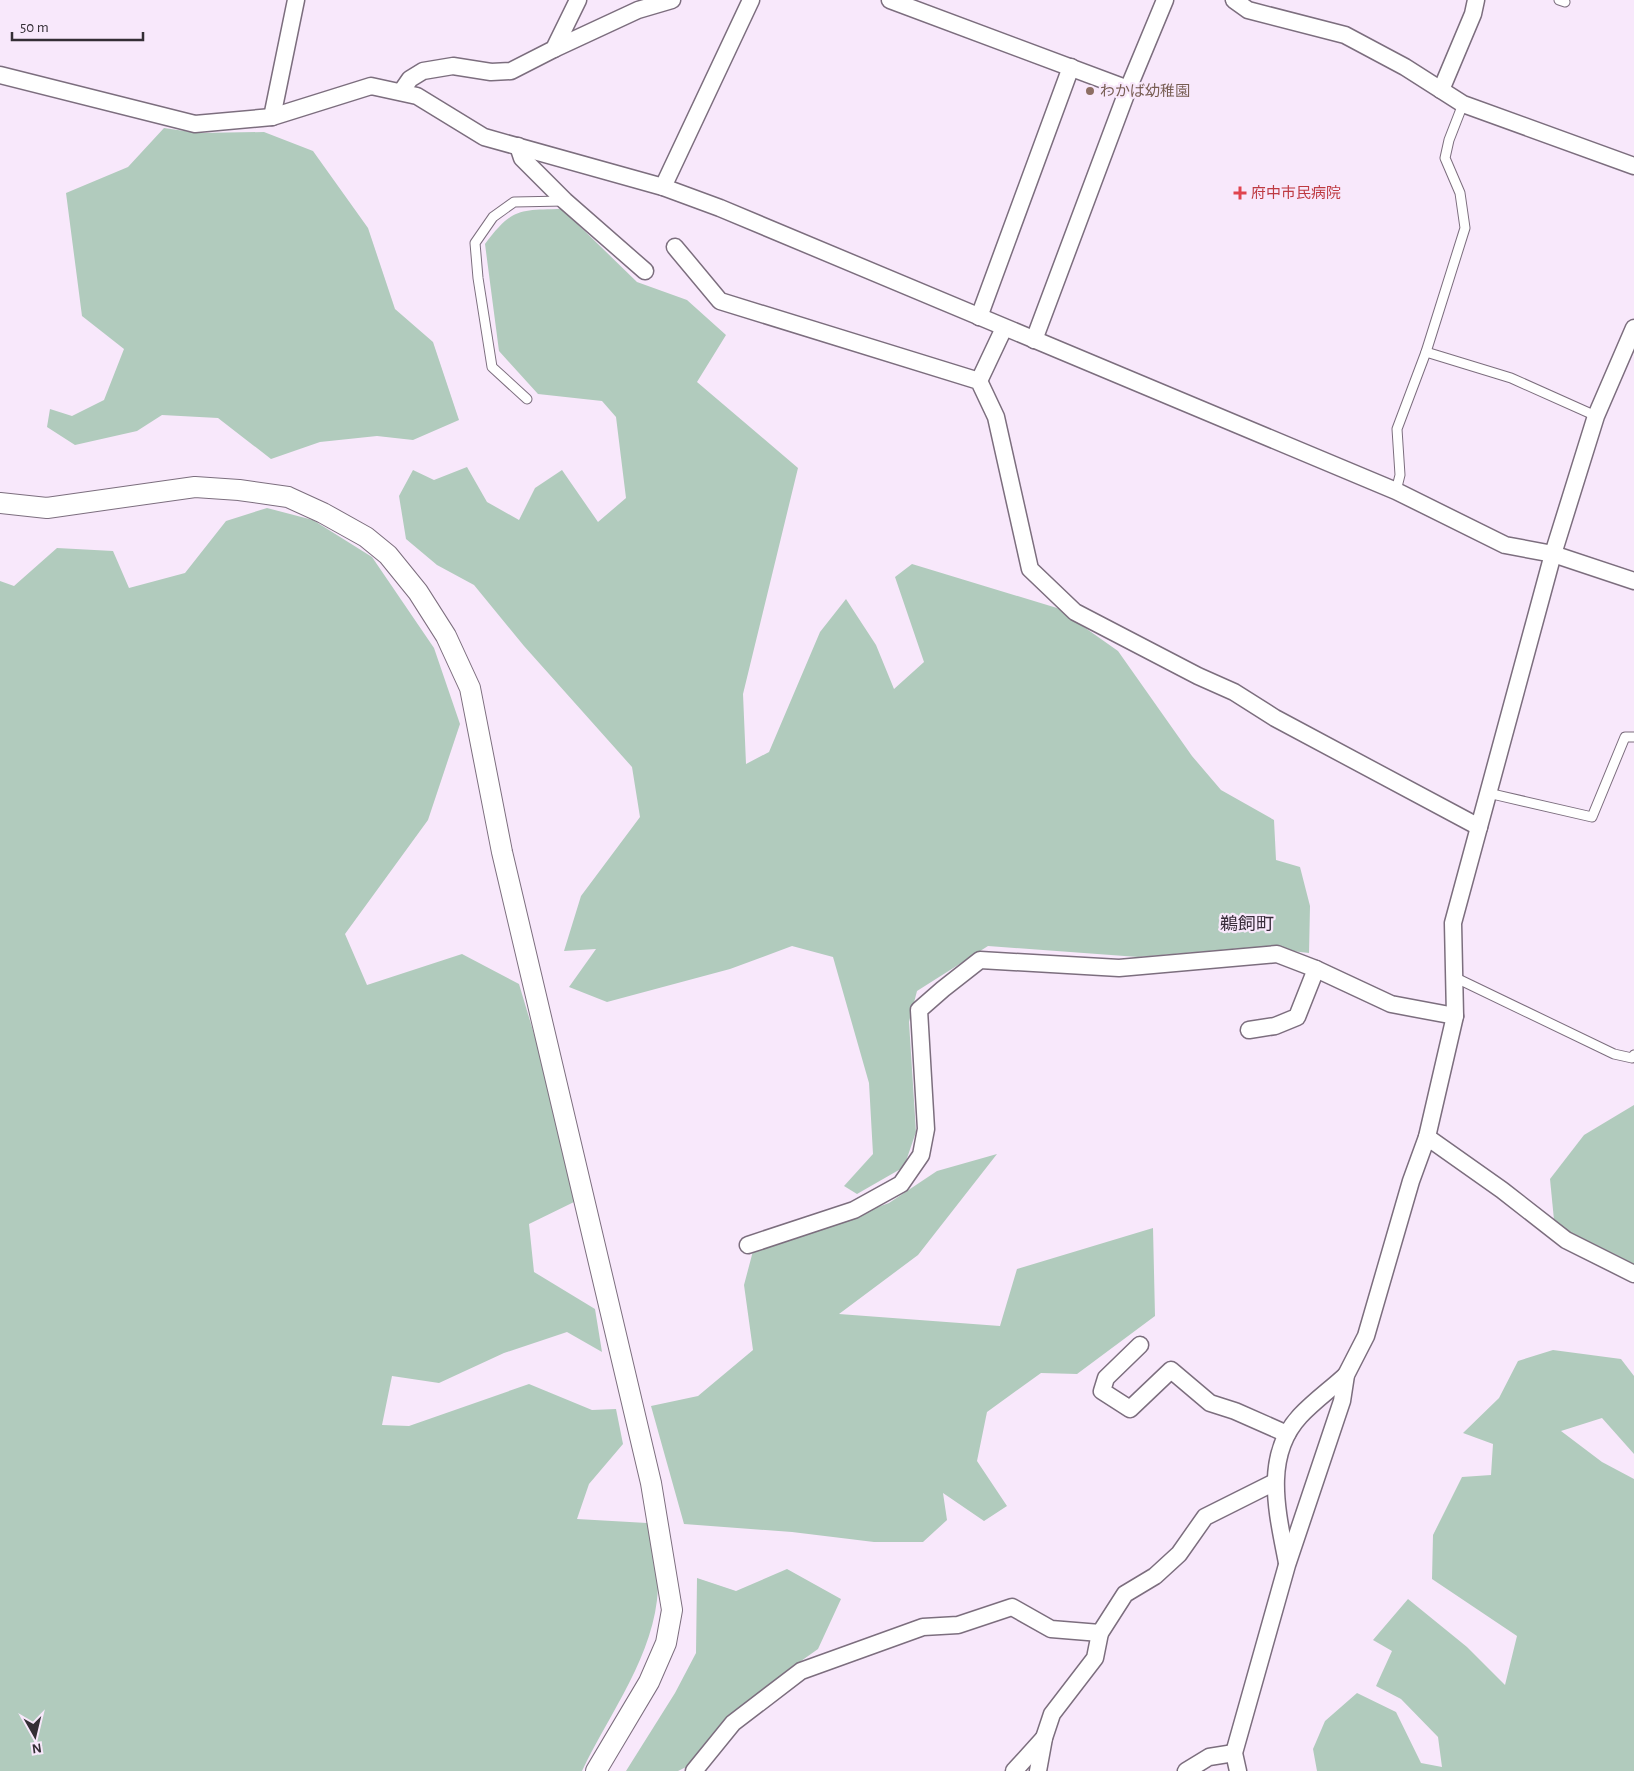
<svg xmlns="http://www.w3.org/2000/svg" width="1634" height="1771" font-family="'Alegreya Sans','Noto Sans JP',sans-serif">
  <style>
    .green { fill: #b1cbbd }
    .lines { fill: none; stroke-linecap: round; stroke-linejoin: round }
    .service-casing { stroke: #7c6e7e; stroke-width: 11 }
    .minor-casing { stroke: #7c6e7e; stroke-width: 19 }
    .tertiary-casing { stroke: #7c6e7e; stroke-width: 22 }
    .service { stroke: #fff; stroke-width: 9 }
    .minor { stroke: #fff; stroke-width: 16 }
    .tertiary { stroke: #fff; stroke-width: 20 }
    .education-dot { fill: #8d6e63; stroke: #f8e8fb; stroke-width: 2 }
    .health-dot { fill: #e0444e; stroke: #f8e8fb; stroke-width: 2 }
    .labels { text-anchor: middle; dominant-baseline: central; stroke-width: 4.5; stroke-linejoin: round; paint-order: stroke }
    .education-label { font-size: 15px; fill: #785e54; stroke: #f8e8fb; text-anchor: start }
    .health-label { font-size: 15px; fill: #be3a42; stroke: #f8e8fb; text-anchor: start }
    .quarter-label { font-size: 18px; fill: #382c3a; stroke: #f8e8fb }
  </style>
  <rect width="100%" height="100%" fill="#f8e8fb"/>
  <g class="green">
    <path d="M164,128L198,133L264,132L313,151L368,228L395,309L433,342L459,420L413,440L377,436L320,442L271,459L218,418L162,415L137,431L75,445L47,427L50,409L72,416L104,400L124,349L82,316L66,193L128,167Z"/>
    <path d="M562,209L637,282L687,300L726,335L697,382L798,468L743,694L746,764L769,752L820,632L846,599L876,645L894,689L924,662L895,577L912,564L1057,608L1118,651L1192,756L1221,790L1274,820L1276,860L1300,867L1310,906L1309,953L1256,947L1138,957L988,946L917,991L909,1022L916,1132L904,1167L857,1194L844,1186L873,1154L869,1083L833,957L792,946L730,969L607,1002L569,987L596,949L564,951L581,896L640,817L632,767L524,646L474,585L437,565L406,539L399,496L413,470L434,480L467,467L487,502L519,520L535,488L562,470L598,522L626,498L616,417L602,401L538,394L499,351L485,244C512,208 519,210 562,209Z"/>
    <path d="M267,508L313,520L372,557L434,648L460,724L428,820L345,934L367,985L462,954L519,984L549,1084L574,1202L529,1224L534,1272L595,1309L602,1352L567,1332L504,1353L439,1383L392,1376L382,1425L409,1426L529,1384L592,1410L616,1409L623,1444L589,1484L577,1519L647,1523C650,1542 659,1569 658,1588C655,1655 610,1712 582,1771H0V581L14,586L57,548L113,551L129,588L185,573L226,521Z"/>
    <path d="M1634,1105V1268L1598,1253L1554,1220L1550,1179L1584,1135Z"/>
    <path d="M997,1154L918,1255L839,1314L1000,1326L1017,1269L1153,1228L1155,1316L1077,1374L1041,1373L987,1412L977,1461L1007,1506L984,1521L943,1493L947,1520L923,1542H874L792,1532L684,1524L651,1406L698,1396L753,1350L744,1285L753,1251L889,1203L937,1171Z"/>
    <path d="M1553,1350L1621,1359L1634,1376V1454L1602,1418L1561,1431L1602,1462L1634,1479V1771H1317L1313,1749L1325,1721L1357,1693L1396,1712L1421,1763L1442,1767L1438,1737L1401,1699L1376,1686L1392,1651L1373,1640L1408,1599L1467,1647L1505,1685L1517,1636L1432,1579L1433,1535L1462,1477L1491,1475L1493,1444L1463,1433L1499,1398L1518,1361Z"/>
    <path d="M787,1569L841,1599L818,1649L784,1673L716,1732L686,1767L678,1771H626L675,1693L696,1653L697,1578L736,1591Z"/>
  </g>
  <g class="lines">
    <defs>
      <g id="service">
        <path d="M1559,0L1565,2"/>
        <path d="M1426,352L1511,378L1596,416"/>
        <path d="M527,399L492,367L478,278L475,243L493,217L514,202L564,201"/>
        <path d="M1396,491L1400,475L1397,429L1426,352L1465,228L1460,193L1445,158L1449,140L1463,104"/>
        <path d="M1488,793L1592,817L1625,737H1634"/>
        <path d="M1454,977L1614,1054L1632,1058L1634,1055"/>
      </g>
      <g id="minor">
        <path d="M890,0L1128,89"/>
        <path d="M1234,0L1248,10L1345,35L1405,67L1463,104L1634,166"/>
        <path d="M554,49L638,10L672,0"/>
        <path d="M0,75L195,124L272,117L371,86L417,96L484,137L663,187L720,208L1396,491L1505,545L1553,554L1634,581"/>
        <path d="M1441,90L1473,14L1476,0"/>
        <path d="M401,92L410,79L423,71L453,66L491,72L511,71L554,49L578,0"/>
        <path d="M272,117L296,0"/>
        <path d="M518,146L522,158L565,201L645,271"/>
        <path d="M663,187L751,0"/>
        <path d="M675,247L720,301L979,381L996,417L1030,569L1075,612L1198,676L1234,692L1275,718L1479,827"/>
        <path d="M979,317L1071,67"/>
        <path d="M1034,340L1128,89L1165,0"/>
        <path d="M979,381L1004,328"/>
        <path d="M1249,1030L1275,1026L1297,1017L1316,969"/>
        <path d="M1427,1137L1502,1190L1566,1240L1634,1274"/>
        <path d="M748,1245L854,1210L901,1184L921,1155L926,1129L919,1010L943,989L980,960L1119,968L1277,954L1316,969L1391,1004L1455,1016"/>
        <path d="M1140,1345L1106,1378L1102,1391L1130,1409L1171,1370L1210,1403L1235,1411L1287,1434"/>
        <path d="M1287,1563C1278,1515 1262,1457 1300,1416C1314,1401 1331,1389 1346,1375"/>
        <path d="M694,1771L733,1723L801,1671L923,1627L958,1625L1012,1607L1051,1629L1100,1633"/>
        <path d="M1014,1771L1044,1738"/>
        <path d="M1038,1771L1044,1738L1052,1714L1095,1658L1100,1633L1125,1594L1155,1576L1179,1554L1205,1517L1275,1482"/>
        <path d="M1186,1771L1209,1757L1234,1753"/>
        <path d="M1238,1771L1234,1753L1287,1565L1342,1401L1346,1375L1366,1336L1411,1181L1427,1137L1455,1016L1453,923L1553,554L1596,416L1634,328"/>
      </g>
      <path id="tertiary" d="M0,503L47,508L195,487L239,490L288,497L323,513L366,537L388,555L418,592L446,636L470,688L502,852L651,1483L672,1610L666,1643L649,1682L596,1771"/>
    </defs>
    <use href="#service" class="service-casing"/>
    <use href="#minor" class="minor-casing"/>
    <use href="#tertiary" class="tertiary-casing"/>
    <use href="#service" class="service"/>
    <use href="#minor" class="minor"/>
    <use href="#tertiary" class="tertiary"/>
  </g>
  <circle class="education-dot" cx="1090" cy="91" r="5"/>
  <path class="health-dot" d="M1237.5 185.5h5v5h5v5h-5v5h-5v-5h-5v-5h5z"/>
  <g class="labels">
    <g class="education-label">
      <text x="1100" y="91">わかば幼稚園</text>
    </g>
    <g class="health-label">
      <text x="1251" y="193">府中市民病院</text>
    </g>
    <g class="quarter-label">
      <text x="1247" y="925">鵜飼町</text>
    </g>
  </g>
  <g transform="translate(35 1736) rotate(172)" stroke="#f8e8fb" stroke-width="4" paint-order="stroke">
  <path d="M0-4L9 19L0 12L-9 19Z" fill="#342e35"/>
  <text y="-8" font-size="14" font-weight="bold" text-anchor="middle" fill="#342e35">N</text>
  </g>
  <path d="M12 32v8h131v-8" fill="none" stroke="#342e35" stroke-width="2.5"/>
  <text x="20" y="32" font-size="15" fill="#342e35" stroke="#f8e8fb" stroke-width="4" paint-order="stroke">50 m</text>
</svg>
